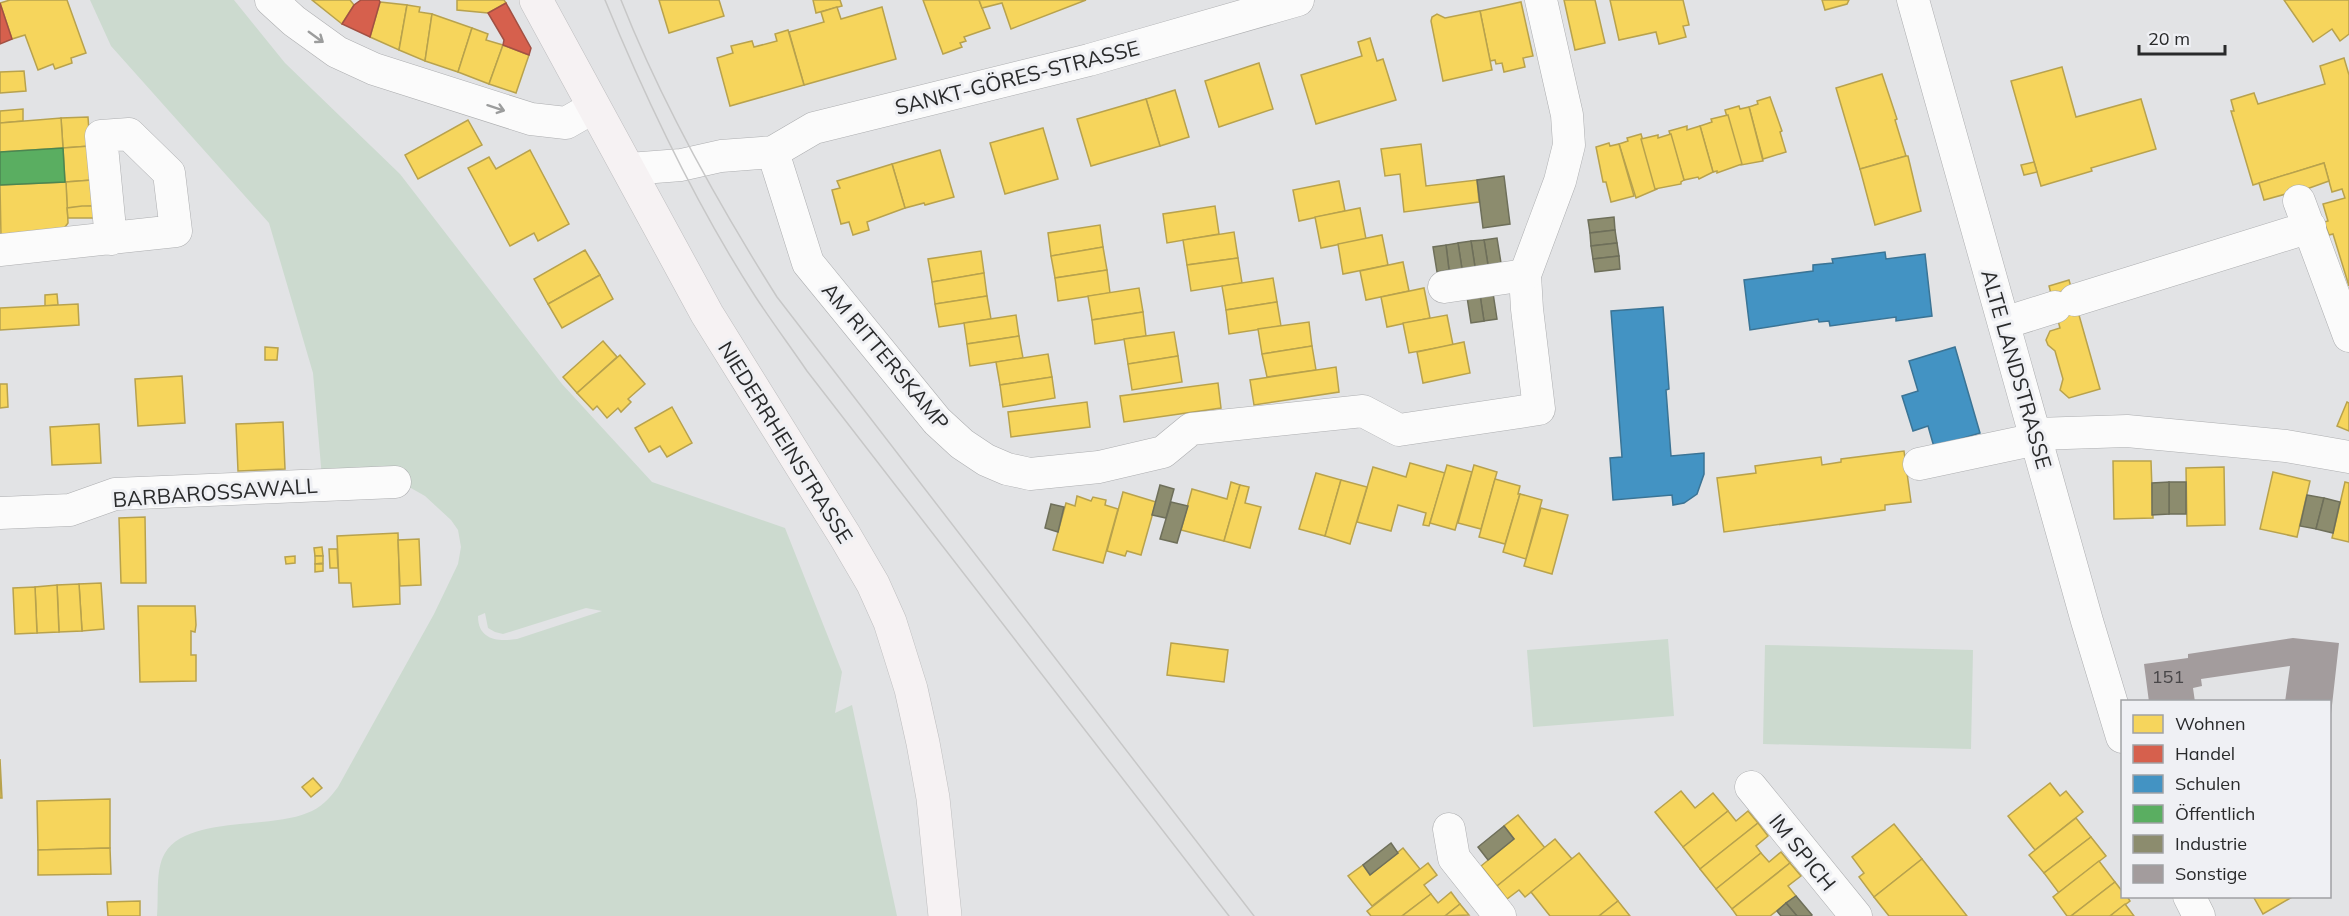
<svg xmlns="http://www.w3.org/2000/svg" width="2349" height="916" font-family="Mulish,sans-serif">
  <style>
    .green { fill: #ccdacf; fill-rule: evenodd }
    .homes { fill: #f6d55c; stroke: #b8a24d; stroke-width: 1.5 }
    .shops { fill: #d6604d; stroke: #a25043; stroke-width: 1.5 }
    .schools { fill: #4393c3; stroke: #3b7495; stroke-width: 1.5 }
    .public { fill: #5aae61; stroke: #4b8651; stroke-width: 1.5 }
    .industry { fill: #8c8c6e; stroke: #6e6f5a; stroke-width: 1.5 }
    .building { fill: #a39c9d }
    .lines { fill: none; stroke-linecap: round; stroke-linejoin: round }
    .minor-casing { stroke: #adaeb0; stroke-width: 33 }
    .major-casing { stroke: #bebebf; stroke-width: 34 }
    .minor { stroke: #fbfbfb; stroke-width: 32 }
    .major { stroke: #f6f2f3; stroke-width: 33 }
    .tram { stroke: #c7c7c7; stroke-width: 1.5 }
    .oneway { stroke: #9c9d9d }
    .labels { text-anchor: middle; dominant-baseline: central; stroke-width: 6; stroke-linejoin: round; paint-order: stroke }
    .number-label { font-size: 18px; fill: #484648 }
    .street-label { font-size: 21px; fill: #292a2b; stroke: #eff0f4 }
  </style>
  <rect width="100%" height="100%" fill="#e2e3e5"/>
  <g class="green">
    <path d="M90,0H234L285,63L400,174L562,384L652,482L785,528L842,672L835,713L852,705L897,916H157C159,897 155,869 165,853C187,816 270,829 307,813C321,808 330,798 338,787L434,614L458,564L461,547L458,530L451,520L425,496L395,479L322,478L313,373L269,223L111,46ZM586,608L602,611L517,639C498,642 478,640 478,616L485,613L488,628L495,632L503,634Z"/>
    <path d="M1668,639L1674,716L1533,727L1527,650Z"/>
    <path d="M1765,645L1973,650L1971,749L1763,744Z"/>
  </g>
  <g class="homes">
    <path d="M10,0H67L86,53L71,58L72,63L55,69L53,64L38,70L25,35L12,39L0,3Z"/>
    <path d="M312,0H350L354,5L342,24Z"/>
    <path d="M457,0H504L506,3L488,13L457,10Z"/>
    <path d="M659,0H719L724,16L669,33Z"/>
    <path d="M813,0H840L842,6L816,13Z"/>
    <path d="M923,0H979L990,28L964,37L966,41L960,43L962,47L943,54Z"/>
    <path d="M979,0H1086L1011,29L1002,3L982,8Z"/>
    <path d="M1564,0H1595L1605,43L1575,50Z"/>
    <path d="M1610,0H1683L1689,25L1683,26L1686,37L1659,44L1656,32L1619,40Z"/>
    <path d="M1822,0H1849L1847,4L1825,10Z"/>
    <path d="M2284,0H2349V34L2340,41L2332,29L2313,42Z"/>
    <path d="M380,2L407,5L399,50L370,37Z"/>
    <path d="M1521,2L1533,56L1523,58L1525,67L1504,72L1502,63L1496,64L1495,60L1490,61L1480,11Z"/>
    <path d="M407,5L420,7L419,12L432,14L425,61L399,50Z"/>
    <path d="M837,7L841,19L882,7L896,59L804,85L789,32L824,22L821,12Z"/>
    <path d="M1480,11L1492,70L1443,81L1431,21L1432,17L1437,14L1445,18Z"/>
    <path d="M432,14L472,28L458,72L425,61Z"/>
    <path d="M472,28L488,34L486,40L503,45L489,84L458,72Z"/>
    <path d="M788,30L804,85L730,106L717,58L733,53L731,46L752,41L754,47L777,41L775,34Z"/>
    <path d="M1370,38L1377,61L1383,59L1396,100L1316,124L1301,75L1362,56L1358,42Z"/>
    <path d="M503,45L529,55L516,93L489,84Z"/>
    <path d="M2344,58L2349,75V286L2333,234L2329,235L2324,222L2328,221L2323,204L2345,198L2342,189L2332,192L2324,163L2253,185L2231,111H2234L2231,100L2254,93L2258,104L2325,84L2320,66Z"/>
    <path d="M1259,63L1273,109L1219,127L1205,81Z"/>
    <path d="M2062,67L2076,117L2141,99L2156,149L2091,168L2092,171L2041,186L2011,81Z"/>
    <path d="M24,71L26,91L0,93V72Z"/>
    <path d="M1882,74L1897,119L1895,120L1906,156L1860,169L1836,88Z"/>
    <path d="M1175,90L1189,137L1160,146L1146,99Z"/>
    <path d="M1770,97L1782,131L1780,132L1786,152L1763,159L1749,107L1758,104L1757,101Z"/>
    <path d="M1146,99L1160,146L1091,166L1077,119Z"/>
    <path d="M1739,106L1740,109L1749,107L1763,161L1741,165L1725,110Z"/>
    <path d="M23,109V121L0,123V111Z"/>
    <path d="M1728,115L1742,164L1717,173V171L1713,172L1700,126L1712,122L1711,119Z"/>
    <path d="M88,117L90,146L63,148L61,118Z"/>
    <path d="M61,118L63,148L0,152V123Z"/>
    <path d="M468,120L482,145L418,179L405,155Z"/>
    <path d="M1687,126V130L1700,126L1713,172L1699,179L1698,177L1684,180L1669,131Z"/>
    <path d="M1043,128L1058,179L1005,194L990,143Z"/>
    <path d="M1641,134L1657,189L1636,198L1619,144L1628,141L1627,138Z"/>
    <path d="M1671,134L1684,180L1681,182V184L1655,189L1641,139L1658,135V138Z"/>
    <path d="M1609,143L1610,146L1619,144L1634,196L1611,202L1606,182H1603L1596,147Z"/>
    <path d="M1421,144L1426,186L1477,180L1479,202L1404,212L1400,174L1385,176L1381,149Z"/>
    <path d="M90,146L92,180L65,182L63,148Z"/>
    <path d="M530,150L569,224L538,241L534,233L510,246L468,168L489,157L496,169Z"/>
    <path d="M940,150L954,197L925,205L924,203L905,208L892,164Z"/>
    <path d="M1906,156H1908L1921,211L1875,225L1860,169Z"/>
    <path d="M2034,162L2037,172L2024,175L2021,165Z"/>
    <path d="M2324,163L2329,181L2287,196L2286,194L2264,200L2259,183Z"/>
    <path d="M892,164L905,208L867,222L869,230L853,235L849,222L841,224L832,190L840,188L837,181Z"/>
    <path d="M92,180L94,206L67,208L66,182Z"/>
    <path d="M1339,181L1345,211L1299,221L1293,190Z"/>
    <path d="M66,182L68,223L60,234L1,237L0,185Z"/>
    <path d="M82,206H94L95,218H68L67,208Z"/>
    <path d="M1215,206L1219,234L1167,243L1163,214Z"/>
    <path d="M1360,208L1366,239L1321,248L1315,217Z"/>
    <path d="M1100,225L1103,247L1051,256L1048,233Z"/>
    <path d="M1234,232L1238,258L1187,265L1183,240Z"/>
    <path d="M1382,235L1388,265L1343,274L1338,244Z"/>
    <path d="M1103,247L1107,270L1055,278L1051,256Z"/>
    <path d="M585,250L600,275L548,304L534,279Z"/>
    <path d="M981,251L984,273L932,282L928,259Z"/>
    <path d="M1238,258L1242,283L1191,291L1187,265Z"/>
    <path d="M1403,262L1409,291L1366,300L1360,271Z"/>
    <path d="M1107,270L1110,293L1058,301L1055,278Z"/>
    <path d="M984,273L987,296L935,304L932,282Z"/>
    <path d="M600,275L613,299L562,328L548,304Z"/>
    <path d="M1273,278L1277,302L1226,310L1222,286Z"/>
    <path d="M2069,280L2100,389L2069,398L2060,390L2063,379L2055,351L2048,345L2046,340L2050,331L2060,328L2049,286Z"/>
    <path d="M1139,288L1143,312L1092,320L1088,296Z"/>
    <path d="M1424,288L1430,318L1387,327L1381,297Z"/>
    <path d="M57,294L58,305L45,306V295Z"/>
    <path d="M987,296L991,319L939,327L935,304Z"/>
    <path d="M1277,302L1281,326L1229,334L1226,310Z"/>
    <path d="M78,304L79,325L0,330V308Z"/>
    <path d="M1143,312L1146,336L1095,344L1092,320Z"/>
    <path d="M1016,315L1019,336L967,344L964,323Z"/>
    <path d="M1447,315L1453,345L1409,353L1403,323Z"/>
    <path d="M1309,322L1312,346L1262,354L1258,329Z"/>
    <path d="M1174,332L1178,356L1128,364L1124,339Z"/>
    <path d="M1019,336L1023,358L970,366L967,344Z"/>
    <path d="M603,341L617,357L577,393L563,377Z"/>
    <path d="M1464,342L1470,373L1423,383L1417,352Z"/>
    <path d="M1312,346L1316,370L1267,377L1262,354Z"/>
    <path d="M265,347L278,348L277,360H265Z"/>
    <path d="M1048,354L1052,377L1000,385L996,362Z"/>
    <path d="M620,355L645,384L628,399L631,402L621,412L618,408L607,418L597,406L593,410L577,393Z"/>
    <path d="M1178,356L1182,382L1132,390L1128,364Z"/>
    <path d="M1336,367L1339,392L1254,405L1250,380Z"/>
    <path d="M182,376L185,423L138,426L135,379Z"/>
    <path d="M1052,377L1055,398L1003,407L1000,385Z"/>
    <path d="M1218,383L1221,408L1124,422L1120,396Z"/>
    <path d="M0,384H7L8,407L0,408Z"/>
    <path d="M1087,402L1090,427L1011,437L1008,412Z"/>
    <path d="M2347,402L2349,403V431L2337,426Z"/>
    <path d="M672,407L692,443L667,457L660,446L649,452L635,428Z"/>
    <path d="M283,422L285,469L238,471L236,424Z"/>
    <path d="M99,424L101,463L52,465L50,427Z"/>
    <path d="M1904,451L1911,502L1885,505V510L1724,532L1717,478L1756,473L1755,466L1821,457L1822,465L1841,462V459Z"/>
    <path d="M2113,461H2151L2153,518L2114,519Z"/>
    <path d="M1410,463L1445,473L1429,526L1423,525L1426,513L1398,505L1391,531L1357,522L1373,467L1406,477Z"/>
    <path d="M1447,465L1472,472L1455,530L1430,523Z"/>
    <path d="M1474,465L1497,472L1481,529L1458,523Z"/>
    <path d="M2224,467L2225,525L2187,526L2186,468Z"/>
    <path d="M2273,472L2310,481L2297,537L2260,529Z"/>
    <path d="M1316,473L1341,480L1325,536L1299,529Z"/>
    <path d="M1495,479L1520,486L1518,494H1520L1505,544L1479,537Z"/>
    <path d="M1341,480L1367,487L1350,544L1325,536Z"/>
    <path d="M1231,482L1240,485L1224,541L1181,530L1192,489L1227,499Z"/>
    <path d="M2345,482L2349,483V542L2332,538Z"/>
    <path d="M1240,485L1249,487L1245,503L1261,507L1250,548L1224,541Z"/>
    <path d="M1123,492L1156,502L1141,555L1127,551L1125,556L1107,551Z"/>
    <path d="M1520,494L1542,500L1526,559L1503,552Z"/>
    <path d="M1077,496L1091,501L1093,497L1106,500L1105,505L1118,509L1103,563L1053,550L1066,503L1075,506Z"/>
    <path d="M1541,508L1568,515L1552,574L1524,566Z"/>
    <path d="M145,517L146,583H121L119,518Z"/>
    <path d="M398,533L400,604L353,607L351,583H339L337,536Z"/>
    <path d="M419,539L421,585L400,586L398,540Z"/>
    <path d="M322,547L323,556H315L314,548Z"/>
    <path d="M329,549H337L338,568H330Z"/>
    <path d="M295,556V563L286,564L285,557Z"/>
    <path d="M315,556H323V563L315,564Z"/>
    <path d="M315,564H323V571L315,572Z"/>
    <path d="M101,583L104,629L82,631L79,584Z"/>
    <path d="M79,584L82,631L59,632L57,585Z"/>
    <path d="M57,585L59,632L37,633L35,587Z"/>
    <path d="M35,587L37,633L15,634L13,588Z"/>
    <path d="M138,606H195L196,625L195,632L191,631V655H196V681L140,682Z"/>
    <path d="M1171,643L1228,650L1224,682L1167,675Z"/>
    <path d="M0,759L2,798H0Z"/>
    <path d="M313,778L322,788L311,797L302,787Z"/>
    <path d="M2050,783L2060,796L2066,791L2083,812L2035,850L2008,816Z"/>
    <path d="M1681,791L1695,808L1713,793L1728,811L1683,847L1655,812Z"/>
    <path d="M110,799V848L38,850L37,801Z"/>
    <path d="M1728,811L1736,821L1748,811L1758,823L1700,869L1683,847Z"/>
    <path d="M1518,815L1545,848L1497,886L1481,866L1514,839L1504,826Z"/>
    <path d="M2076,818L2091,837L2044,873L2029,855Z"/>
    <path d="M1758,823L1768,836L1756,846L1761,853L1716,889L1700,869Z"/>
    <path d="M1894,824L1922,859L1874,897L1859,877L1864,873L1852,857Z"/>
    <path d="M2091,837L2106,856L2059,893L2044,873Z"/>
    <path d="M1555,839L1572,859L1525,897L1519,890L1507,899L1497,886Z"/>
    <path d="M110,848L111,874L38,875V850Z"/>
    <path d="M1403,848L1420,869L1372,906L1348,876L1363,865L1370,875Z"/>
    <path d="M1781,852L1790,863L1732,909L1716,889L1761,853L1769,862Z"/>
    <path d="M1579,853L1618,901L1599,916H1550L1531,892Z"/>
    <path d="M1922,859L1967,916H1889L1874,897Z"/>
    <path d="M2099,861L2115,882L2071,916H2067L2053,897Z"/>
    <path d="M1428,863L1437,875L1424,885L1431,894L1402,916H1371L1367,911Z"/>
    <path d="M1790,863L1801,876L1788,886L1796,896L1770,916H1737L1732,909Z"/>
    <path d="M2115,882L2122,891V896H2127L2130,901L2110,916H2071Z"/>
    <path d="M1451,892L1460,904L1445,916H1402L1431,894L1438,903Z"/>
    <path d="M2253,896H2294L2263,914Z"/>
    <path d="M140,901V916H108L107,902Z"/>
    <path d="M1618,901L1630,916H1599Z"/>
    <path d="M1460,904L1469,915L1445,916Z"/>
    <path d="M2125,904L2134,916H2110Z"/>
  </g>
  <g class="shops">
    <path d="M361,0H379L380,2L370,37L342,24L354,5Z"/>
    <path d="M0,3L12,39L0,44Z"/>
    <path d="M506,3L531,48L529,55L503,45L504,40L488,13Z"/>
  </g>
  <g class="schools">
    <path d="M1885,252L1886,259L1925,254L1932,316L1896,321V317L1830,326L1829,321L1819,322L1818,319L1750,330L1744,280L1813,271V265L1833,263L1832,259Z"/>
    <path d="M1663,307L1669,389L1666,390L1671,456L1704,453V474L1697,494L1684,503L1673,505L1672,495L1613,500L1610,458L1622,457L1611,311Z"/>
    <path d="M1955,347L1980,433L1934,447L1928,426L1913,431L1902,396L1918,391L1909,361Z"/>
  </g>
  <path class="public" d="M63,148L65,182L0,185V152Z"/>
  <g class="industry">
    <path d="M1504,176L1510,224L1483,228L1477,180Z"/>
    <path d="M1614,217L1615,230L1590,233L1588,220Z"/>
    <path d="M1615,230L1617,243L1591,246L1590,233Z"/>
    <path d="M1497,238L1501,263L1488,265L1484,240Z"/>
    <path d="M1484,240L1488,265L1475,267L1471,241Z"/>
    <path d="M1471,241L1475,267L1462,269L1458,243Z"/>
    <path d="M1458,243L1462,269L1449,270L1446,245Z"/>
    <path d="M1617,243L1619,256L1593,259L1591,246Z"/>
    <path d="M1446,245L1449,270L1437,272L1433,247Z"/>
    <path d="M1619,256L1620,269L1595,272L1593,259Z"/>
    <path d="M1493,293L1497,319L1484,321L1480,295Z"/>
    <path d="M1480,295L1484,321L1471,323L1467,297Z"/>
    <rect x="2169" y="482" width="17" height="32"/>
    <path d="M2169,482V514L2152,515V483Z"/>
    <path d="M1160,485L1174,489L1166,518L1152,515Z"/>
    <path d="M2307,495L2324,498L2316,529L2300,526Z"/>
    <path d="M2324,498L2340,502L2333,533L2316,529Z"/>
    <path d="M1171,502L1188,506L1177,543L1160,539Z"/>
    <path d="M1051,504L1064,507L1058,532L1045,528Z"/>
    <path d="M1504,826L1514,839L1488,860L1478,847Z"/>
    <path d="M1391,843L1398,853L1370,875L1363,865Z"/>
    <path d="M1796,896L1812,915L1811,916H1797L1786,903Z"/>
    <path d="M1786,903L1797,916H1781L1777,911Z"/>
  </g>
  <path class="building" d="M2293,638L2339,643L2331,714L2330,702H2285L2290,666L2201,679L2202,686L2193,688L2195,702H2149L2144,664L2188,658V654Z"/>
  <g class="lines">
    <defs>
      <g id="minor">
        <path d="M271,0L294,21L337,52L374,69L531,119L566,123L594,107"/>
        <path d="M1913,0L2087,621L2122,737"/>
        <path d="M773,152L808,263L937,421L962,444L986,460L1007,469L1030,474L1099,467L1163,452L1191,429L1363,411L1399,430L1539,409L1527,309L1525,275L1560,181L1569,145L1567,115L1541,0"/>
        <path d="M629,169L681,165L721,156L773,152L814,128L1089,60L1298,0"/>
        <path d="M2299,201L2349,336"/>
        <path d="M0,250L176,231L169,173L129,134L101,136L111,239"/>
        <path d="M1444,287L1525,275"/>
        <path d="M2075,300L2310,227"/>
        <path d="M2004,323L2055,307"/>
        <path d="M2036,434L2127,431L2286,446L2349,457"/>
        <path d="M1919,464L2037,439"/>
        <path d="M0,513L70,510L115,494L395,482"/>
        <path d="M1751,787L1856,916"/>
        <path d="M1449,829L1454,858L1500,916"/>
        <path d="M2189,896L2199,916"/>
      </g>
      <path id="major" d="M536,0L707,314L845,536L873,584L890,622L911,689L923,743L933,798L945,916"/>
    </defs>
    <use href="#minor" class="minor-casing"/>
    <use href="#major" class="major-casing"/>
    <use href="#minor" class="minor"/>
    <use href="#major" class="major"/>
    <g class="tram">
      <path d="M605,0C647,102 695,203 755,296C772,322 790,346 807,371L1229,916"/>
      <path d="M621,0C662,104 717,202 777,297L1254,916"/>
    </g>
  </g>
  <defs><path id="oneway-shaft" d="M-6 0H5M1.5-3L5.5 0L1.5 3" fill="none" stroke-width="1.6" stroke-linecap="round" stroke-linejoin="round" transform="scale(1.5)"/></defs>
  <g class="oneway">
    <use href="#oneway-shaft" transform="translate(316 37) rotate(36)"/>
    <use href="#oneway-shaft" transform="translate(496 108) rotate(18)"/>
  </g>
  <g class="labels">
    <g class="number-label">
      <text x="2168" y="676">151</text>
    </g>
    <g class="street-label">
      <text transform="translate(1017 77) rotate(-14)">SANKT-GÖRES-STRASSE</text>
      <text transform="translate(886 356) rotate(50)">AM RITTERSKAMP</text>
      <text transform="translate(2017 369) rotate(74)">ALTE LANDSTRASSE</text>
      <text transform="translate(786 442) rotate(58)">NIEDERRHEINSTRASSE</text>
      <text transform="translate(215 492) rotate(-4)">BARBAROSSAWALL</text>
      <text transform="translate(1803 852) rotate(51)">IM SPICH</text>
    </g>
  </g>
  <rect x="2121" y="700" width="210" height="198" fill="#eff0f4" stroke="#a0a1a4" stroke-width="1.5"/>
  <rect x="2133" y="715" width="30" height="18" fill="#f6d55c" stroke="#a0a1a4" stroke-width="1.5"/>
  <text x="2175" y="730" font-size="18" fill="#292a2b">Wohnen</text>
  <rect x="2133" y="745" width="30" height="18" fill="#d6604d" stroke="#a0a1a4" stroke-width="1.5"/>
  <text x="2175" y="760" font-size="18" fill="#292a2b">Handel</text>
  <rect x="2133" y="775" width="30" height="18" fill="#4393c3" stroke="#a0a1a4" stroke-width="1.5"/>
  <text x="2175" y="790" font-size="18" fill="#292a2b">Schulen</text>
  <rect x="2133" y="805" width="30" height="18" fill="#5aae61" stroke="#a0a1a4" stroke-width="1.5"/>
  <text x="2175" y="820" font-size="18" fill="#292a2b">Öffentlich</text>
  <rect x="2133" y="835" width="30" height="18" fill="#8c8c6e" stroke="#a0a1a4" stroke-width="1.5"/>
  <text x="2175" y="850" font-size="18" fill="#292a2b">Industrie</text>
  <rect x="2133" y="865" width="30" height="18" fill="#a39c9d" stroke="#a0a1a4" stroke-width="1.5"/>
  <text x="2175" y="880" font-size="18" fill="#292a2b">Sonstige</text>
  <path d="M2139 45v9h86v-9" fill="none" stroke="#292a2b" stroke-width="3"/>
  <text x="2148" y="45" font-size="18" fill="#292a2b" stroke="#eff0f4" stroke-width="4.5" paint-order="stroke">20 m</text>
</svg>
